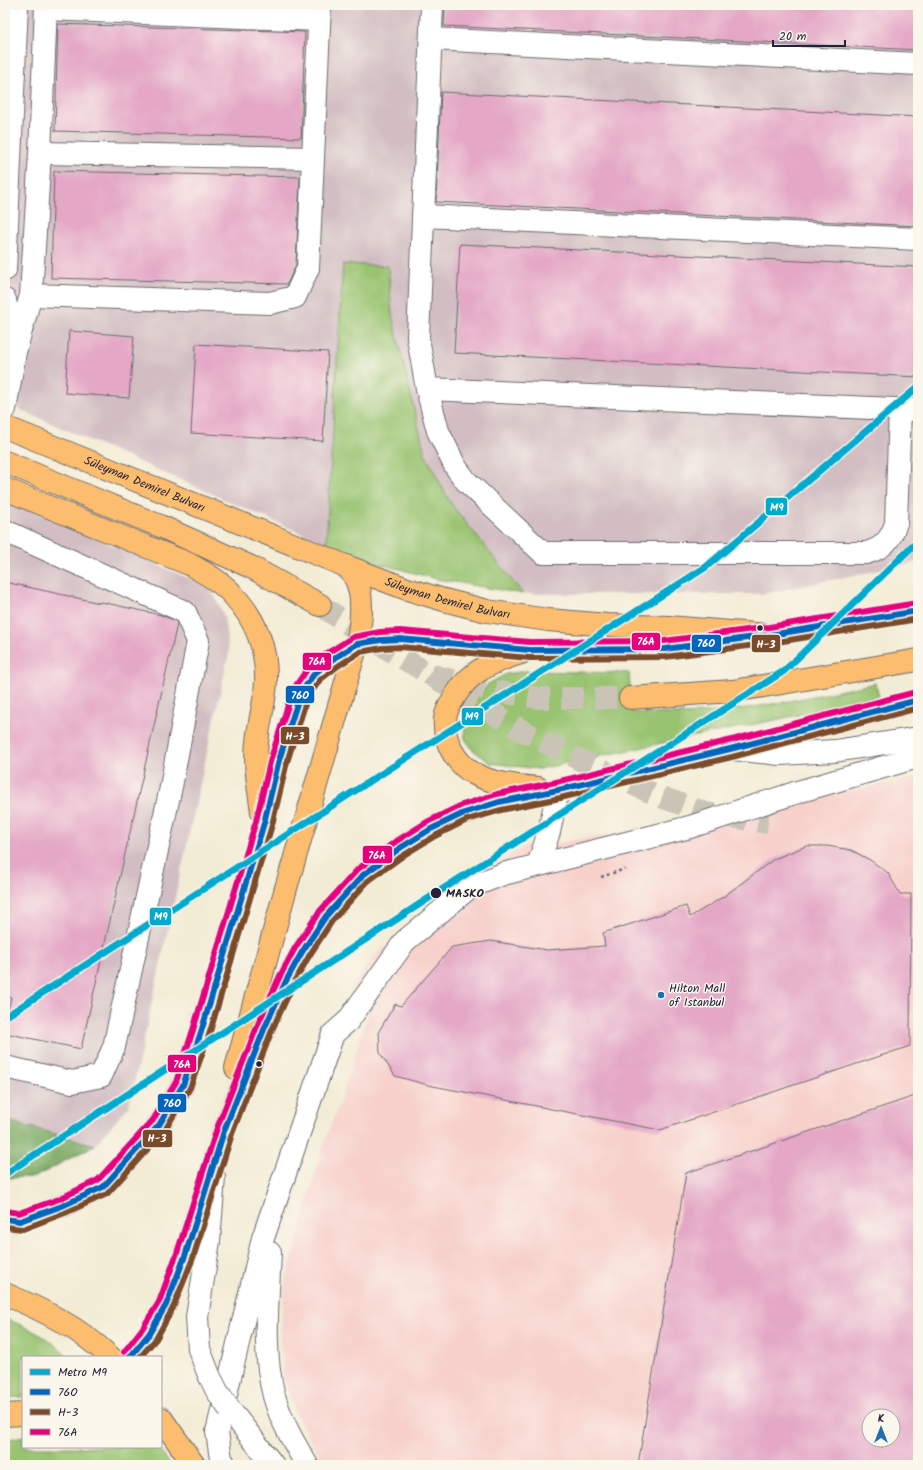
<svg xmlns="http://www.w3.org/2000/svg" width="923" height="1470" font-family="Kalam,sans-serif">
  <style>
    .built { fill: #f7d0cb; fill-rule: evenodd }
    .industrial { fill: #d2bec2 }
    .green { fill: #98c370; stroke: #5d7256 }
    .forest { fill: #7aa962; stroke: #4e664e }
    .building { fill: #e4a7c6; fill-rule: evenodd }
    .lines { fill: none; stroke-linecap: round; stroke-linejoin: round }
    .minor-tunnel { stroke: #c9c4b6; stroke-width: 22; stroke-dasharray: 22 11; stroke-linecap: butt }
    .major-tunnel { stroke: #c9c4b6; stroke-width: 22; stroke-dasharray: 22 11; stroke-linecap: butt }
    .minor-casing { stroke: #6b6971; stroke-width: 24 }
    .major-casing { stroke: #6b6971; stroke-width: 24 }
    .path { stroke: #6b6971; stroke-width: 2.5; stroke-dasharray: 3 3; stroke-linecap: butt }
    .minor { stroke: #fff; stroke-width: 22 }
    .major { stroke: #fcbd6e; stroke-width: 22 }
    .minor-bridge-casing { stroke: #6b6971; stroke-width: 24; stroke-linecap: butt }
    .minor-bridge { stroke: #fff; stroke-width: 22 }
    .bus-1-casing { stroke: #fbf7ec; stroke-width: 9 }
    .bus-2-casing { stroke: #fbf7ec; stroke-width: 9 }
    .bus-3-casing { stroke: #fbf7ec; stroke-width: 9 }
    .bus-1 { stroke: #0065bd; stroke-width: 6 }
    .bus-2 { stroke: #7a4b2a; stroke-width: 6 }
    .bus-3 { stroke: #e5007d; stroke-width: 6 }
    .metro-1-casing { stroke: #fbf7ec; stroke-width: 10 }
    .metro-1 { stroke: #00a9ce; stroke-width: 7 }
    .bus-dot { fill: #22223b; stroke: #fbf7ec; stroke-width: 1.5 }
    .poi-dot { fill: #1f6fb2; stroke: #fbf7ec; stroke-width: 1.5 }
    .labels { text-anchor: middle; dominant-baseline: central; stroke-width: 3; stroke-linejoin: round; paint-order: stroke }
    .street-label { font-size: 12px; fill: #22223b; stroke: #fbf7ec }
    .stop-label { font-size: 12px; font-weight: bold; fill: #22223b; stroke: #fbf7ec; text-anchor: start }
    .poi-label { font-size: 12px; fill: #22223b; stroke: #fbf7ec; text-anchor: start }
    .line-badge { stroke: #fbf7ec; stroke-width: 1.5 }
    .badge-label { font-size: 11px; text-anchor: middle; font-weight: bold; fill: #fff }
  </style>
  <rect width="100%" height="100%" fill="#fbf7ec"/>
  <filter id="ink" filterUnits="userSpaceOnUse"><feTurbulence type="fractalNoise" baseFrequency=".025" numOctaves="2"/><feDisplacementMap in="SourceGraphic" scale="8" xChannelSelector="R" yChannelSelector="G"/><feConvolveMatrix kernelMatrix="1 2 1 2 8 2 1 2 1" color-interpolation-filters="sRGB"/></filter>
  <filter id="wash" filterUnits="userSpaceOnUse"><feTurbulence type="fractalNoise" baseFrequency=".012" numOctaves="4" result="noise"/><feDisplacementMap in="SourceGraphic" scale="16" xChannelSelector="R" yChannelSelector="G"/><feGaussianBlur stdDeviation="0.9" result="paint"/><feColorMatrix in="noise" values="0 0 0 0 0 0 0 0 0 0 0 0 0 0 0 0 0 1.4 0 .05"/><feComposite in="paint" operator="in"/></filter>
  <g filter="url(#wash)">
    <rect width="100%" height="100%" fill="#f3ecd5"/>
    <path class="built" d="M918,777V1465H326L319,1456L295,1412L283,1376L280,1339L285,1283L324,1143L342,1096L372,1001L351,989L374,956L492,864L526,846L543,845L692,822ZM869,1416H893V1440H869Z"/>
    <g class="industrial">
      <path d="M5,5H918V562L764,594H523L451,504L425,454L392,315L388,266L343,264L326,544L5,403Z"/>
      <path d="M5,499L211,588L224,616L229,653L129,1106L95,1145L5,1120Z"/>
    </g>
    <g class="green">
      <path d="M343,264L388,266L392,315L425,454L451,504L523,594L437,579L361,559L326,544Z"/>
      <path d="M525,671L629,673L632,712C648,713 664,714 680,714C746,712 811,697 875,683L879,696L799,715L682,739L539,769L490,763L473,750L465,739L464,726L469,708L488,684L506,674Z"/>
      <path d="M5,1318C32,1330 47,1336 69,1357H23V1397L5,1398Z"/>
      <path d="M23,1436V1447H157L171,1465H5V1440Z"/>
    </g>
    <path class="forest" d="M5,1120L95,1145L35,1177L5,1178Z"/>
    <g id="blocks">
      <g class="building">
        <path d="M445,5H918V50L444,26Z"/>
        <path d="M58,24L305,32L301,138L55,131Z"/>
        <path d="M441,92L918,117V226L436,202Z"/>
        <path d="M54,171L300,177L296,265L287,284L51,278Z"/>
        <path d="M460,244L918,267V377L454,353Z"/>
        <path d="M69,331L134,336L129,398L65,393Z"/>
        <path d="M196,344L328,352L323,441L191,433Z"/>
        <path d="M5,582L100,603L101,602L161,615L176,621L177,624L81,1049L5,1033V1024L11,997L5,996Z"/>
        <path d="M806,846H827L851,850L870,860L888,873L900,894H911L910,1046L660,1130L428,1085L395,1076L380,1053L379,1031L395,1004L401,1006L452,947L491,941L547,950L605,946L603,933L686,906L690,917L723,897L774,859Z"/>
        <path d="M918,1095V1465H638L686,1173ZM869,1416H893V1440H869Z"/>
      </g>
    </g>
  </g>
  <g filter="url(#ink)">
    <use href="#blocks" fill-opacity="0" stroke="#6b6971" stroke-width="1"/>
    <g class="lines">
      <path class="minor-tunnel" d="M429,674L521,730L594,767L661,797L706,813L768,823"/>
      <path class="major-tunnel" d="M320,605L364,635L429,674L492,691L540,698H630"/>
      <defs>
        <g id="minor">
          <path d="M432,5L418,338L427,389L918,410"/>
          <path d="M46,9L319,20"/>
          <path d="M431,39L918,64"/>
          <path d="M40,153L313,158"/>
          <path d="M423,216L918,239"/>
          <path d="M5,270L17,5"/>
          <path d="M31,295L270,303L295,297L308,268L320,5"/>
          <path d="M5,300L14,346"/>
          <path d="M427,389L438,431L455,466L466,481L543,553H866C883,549 891,539 896,523L900,409"/>
          <path d="M5,409L15,352L31,295L40,153L46,5"/>
          <path d="M5,531L185,612L198,641L171,787L114,1047L101,1076L72,1082L5,1067"/>
          <path d="M733,749L780,754L835,751L918,738"/>
          <path d="M538,865L549,832L558,790"/>
          <path d="M270,1253C268,1298 262,1352 274,1396C281,1421 294,1443 307,1465"/>
          <path d="M209,1375L199,1349L197,1317L209,1241L214,1177"/>
          <path d="M230,1410L273,1465"/>
          <path d="M225,1465L221,1459L217,1432L263,1238L333,1034L348,1021L405,941L470,887L503,874L690,827L801,791L918,757"/>
        </g>
        <g id="major">
          <path id="s1" d="M5,427L346,566L407,589L444,600L487,611L548,620L608,625L668,627L770,635L918,611"/>
          <path d="M5,462L160,526L251,567L320,605"/>
          <path d="M5,489L189,564C205,573 222,582 234,596C256,620 267,650 266,682C265,702 259,722 257,742C254,766 259,789 262,812"/>
          <path d="M521,653C504,658 486,664 472,676C462,684 446,707 445,719C443,740 455,763 473,773C489,783 519,787 538,788"/>
          <path d="M630,698L733,691L918,660"/>
          <path d="M236,1068L284,895L357,644C361,624 365,594 354,576C352,572 348,569 346,566"/>
          <path d="M5,1219L20,1221L62,1206L103,1187L159,1125L183,1085L201,1032L264,823L279,760L300,694L314,674L333,659L357,644L381,640L400,639L530,650L665,649L770,635"/>
          <path d="M5,1294C43,1310 80,1328 110,1357"/>
          <path d="M130,1357L149,1334L166,1305L185,1256L213,1168L224,1131L265,1027L286,981L302,952L326,916L363,875L400,848L431,829L464,813L499,802L558,790L730,749L918,700"/>
          <path d="M5,1415L23,1414"/>
          <path d="M161,1418L194,1465"/>
        </g>
      </defs>
      <use href="#minor" class="minor-casing"/>
      <use href="#major" class="major-casing"/>
      <path class="path" d="M601,877L625,869"/>
      <use href="#minor" class="minor"/>
      <use href="#major" class="major"/>
      <defs>
        <path id="minor-bridge" d="M209,1375L217,1391L230,1410"/>
      </defs>
      <use href="#minor-bridge" class="minor-bridge-casing"/>
      <use href="#minor-bridge" class="minor-bridge"/>
      <defs>
        <g id="bus-1">
          <path d="M5,1219L20,1221L62,1206L103,1187L159,1125L183,1085L201,1032L264,823L279,760L300,694L314,674L333,659L357,644L381,640L400,639L530,650L665,649L770,635L918,611"/>
          <path d="M130,1357L149,1334L166,1305L185,1256L224,1131L265,1027L286,981L302,952L326,916L363,875L400,848L431,829L464,813L499,802L558,790L730,749L918,700"/>
        </g>
        <g id="bus-2">
          <path d="M5,1227L23,1229L65,1213L107,1194L165,1130L190,1088L209,1035L272,825L287,762L307,698L320,680L338,666L360,652L382,648L400,647L530,658L665,657L771,643L918,619"/>
          <path d="M140,1357L156,1339L173,1308L193,1258L232,1134L272,1030L293,985L309,956L332,921L368,881L404,855L435,836L467,820L501,810L560,798L732,757L918,708"/>
        </g>
        <g id="bus-3">
          <path d="M6,1211L19,1213L59,1199L98,1180L153,1120L176,1082L193,1030L256,821L271,758L293,690L308,668L329,652L353,637L380,632L400,631L530,642L664,641L769,627L917,603"/>
          <path d="M124,1352L142,1329L159,1302L177,1253L217,1128L258,1024L279,978L295,948L319,912L358,869L395,842L427,822L462,805L497,794L556,782L728,741L916,692"/>
        </g>
      </defs>
      <use href="#bus-1" class="bus-1-casing"/>
      <use href="#bus-2" class="bus-2-casing"/>
      <use href="#bus-3" class="bus-3-casing"/>
      <use href="#bus-1" class="bus-1"/>
      <use href="#bus-2" class="bus-2"/>
      <use href="#bus-3" class="bus-3"/>
      <defs>
        <g id="metro-1">
          <path d="M5,1017L364,785L706,567L918,387"/>
          <path d="M5,1174L443,889L784,671L918,541"/>
        </g>
      </defs>
      <use href="#metro-1" class="metro-1-casing"/>
      <use href="#metro-1" class="metro-1"/>
    </g>
  </g>
  <g class="bus-dot">
    <circle cx="760" cy="628" r="3.5"/>
    <circle cx="436" cy="893" r="6"/>
    <circle cx="259" cy="1064" r="3.5"/>
  </g>
  <circle class="poi-dot" cx="661" cy="995" r="4"/>
  <g class="labels">
    <g class="street-label">
      <text stroke="none"><textPath href="#s1" startOffset="151">Süleyman Demirel Bulvarı</textPath></text>
      <text stroke="none"><textPath href="#s1" startOffset="475">Süleyman Demirel Bulvarı</textPath></text>
    </g>
    <g class="stop-label">
      <text x="446" y="893">MASKO</text>
    </g>
    <g class="poi-label">
      <text x="669" y="988">Hilton Mall<tspan x="669" dy="14">of Istanbul</tspan></text>
    </g>
  </g>
  <g class="line-badge">
    <rect x="765" y="497" width="23" height="19" rx="4" fill="#00a9ce"/>
    <rect x="631" y="632" width="30" height="19" rx="4" fill="#e5007d"/>
    <rect x="691" y="634" width="31" height="19" rx="4" fill="#0065bd"/>
    <rect x="751" y="634" width="30" height="19" rx="4" fill="#7a4b2a"/>
    <rect x="302" y="652" width="30" height="19" rx="4" fill="#e5007d"/>
    <rect x="285" y="685" width="30" height="19" rx="4" fill="#0065bd"/>
    <rect x="461" y="707" width="23" height="19" rx="4" fill="#00a9ce"/>
    <rect x="280" y="726" width="30" height="19" rx="4" fill="#7a4b2a"/>
    <rect x="362" y="845" width="31" height="19" rx="4" fill="#e5007d"/>
    <rect x="149" y="907" width="23" height="19" rx="4" fill="#00a9ce"/>
    <rect x="167" y="1054" width="30" height="19" rx="4" fill="#e5007d"/>
    <rect x="157" y="1093" width="30" height="20" rx="4" fill="#0065bd"/>
    <rect x="142" y="1129" width="31" height="19" rx="4" fill="#7a4b2a"/>
  </g>
  <g class="badge-label">
    <text x="777" y="511">M9</text>
    <text x="646" y="645">76A</text>
    <text x="706" y="647">76O</text>
    <text x="766" y="648">H-3</text>
    <text x="317" y="665">76A</text>
    <text x="300" y="699">76O</text>
    <text x="472" y="720">M9</text>
    <text x="295" y="740">H-3</text>
    <text x="377" y="859">76A</text>
    <text x="161" y="920">M9</text>
    <text x="182" y="1068">76A</text>
    <text x="172" y="1107">76O</text>
    <text x="157" y="1142">H-3</text>
  </g>
  <rect width="923" height="1470" fill="none" stroke="#fbf7ec" stroke-width="20"/>
  <rect x="22" y="1356" width="140" height="92" fill="#fbf7ec" stroke="#a4a2a5"/>
  <rect x="30" y="1369" width="20" height="6" fill="#00a9ce" stroke="#a4a2a5"/>
  <text x="58" y="1376" font-size="12" fill="#22223b">Metro M9</text>
  <rect x="30" y="1389" width="20" height="6" fill="#0065bd" stroke="#a4a2a5"/>
  <text x="58" y="1396" font-size="12" fill="#22223b">76O</text>
  <rect x="30" y="1409" width="20" height="6" fill="#7a4b2a" stroke="#a4a2a5"/>
  <text x="58" y="1416" font-size="12" fill="#22223b">H-3</text>
  <rect x="30" y="1429" width="20" height="6" fill="#e5007d" stroke="#a4a2a5"/>
  <text x="58" y="1436" font-size="12" fill="#22223b">76A</text>
  <g transform="translate(881 1428)"><circle r="19" fill="#fbf7ec" stroke="#a4a2a5"/>
  <path d="M0-3L7 15L0 10L-7 15Z" fill="#1f6fb2"/>
  <text y="-6" font-size="11" font-weight="bold" text-anchor="middle" fill="#22223b">K</text>
  </g>
  <path d="M773 40v6h72v-6" fill="none" stroke="#22223b" stroke-width="2"/>
  <text x="779" y="40" font-size="12" fill="#22223b" stroke="#fbf7ec" stroke-width="3" paint-order="stroke">20 m</text>
</svg>
